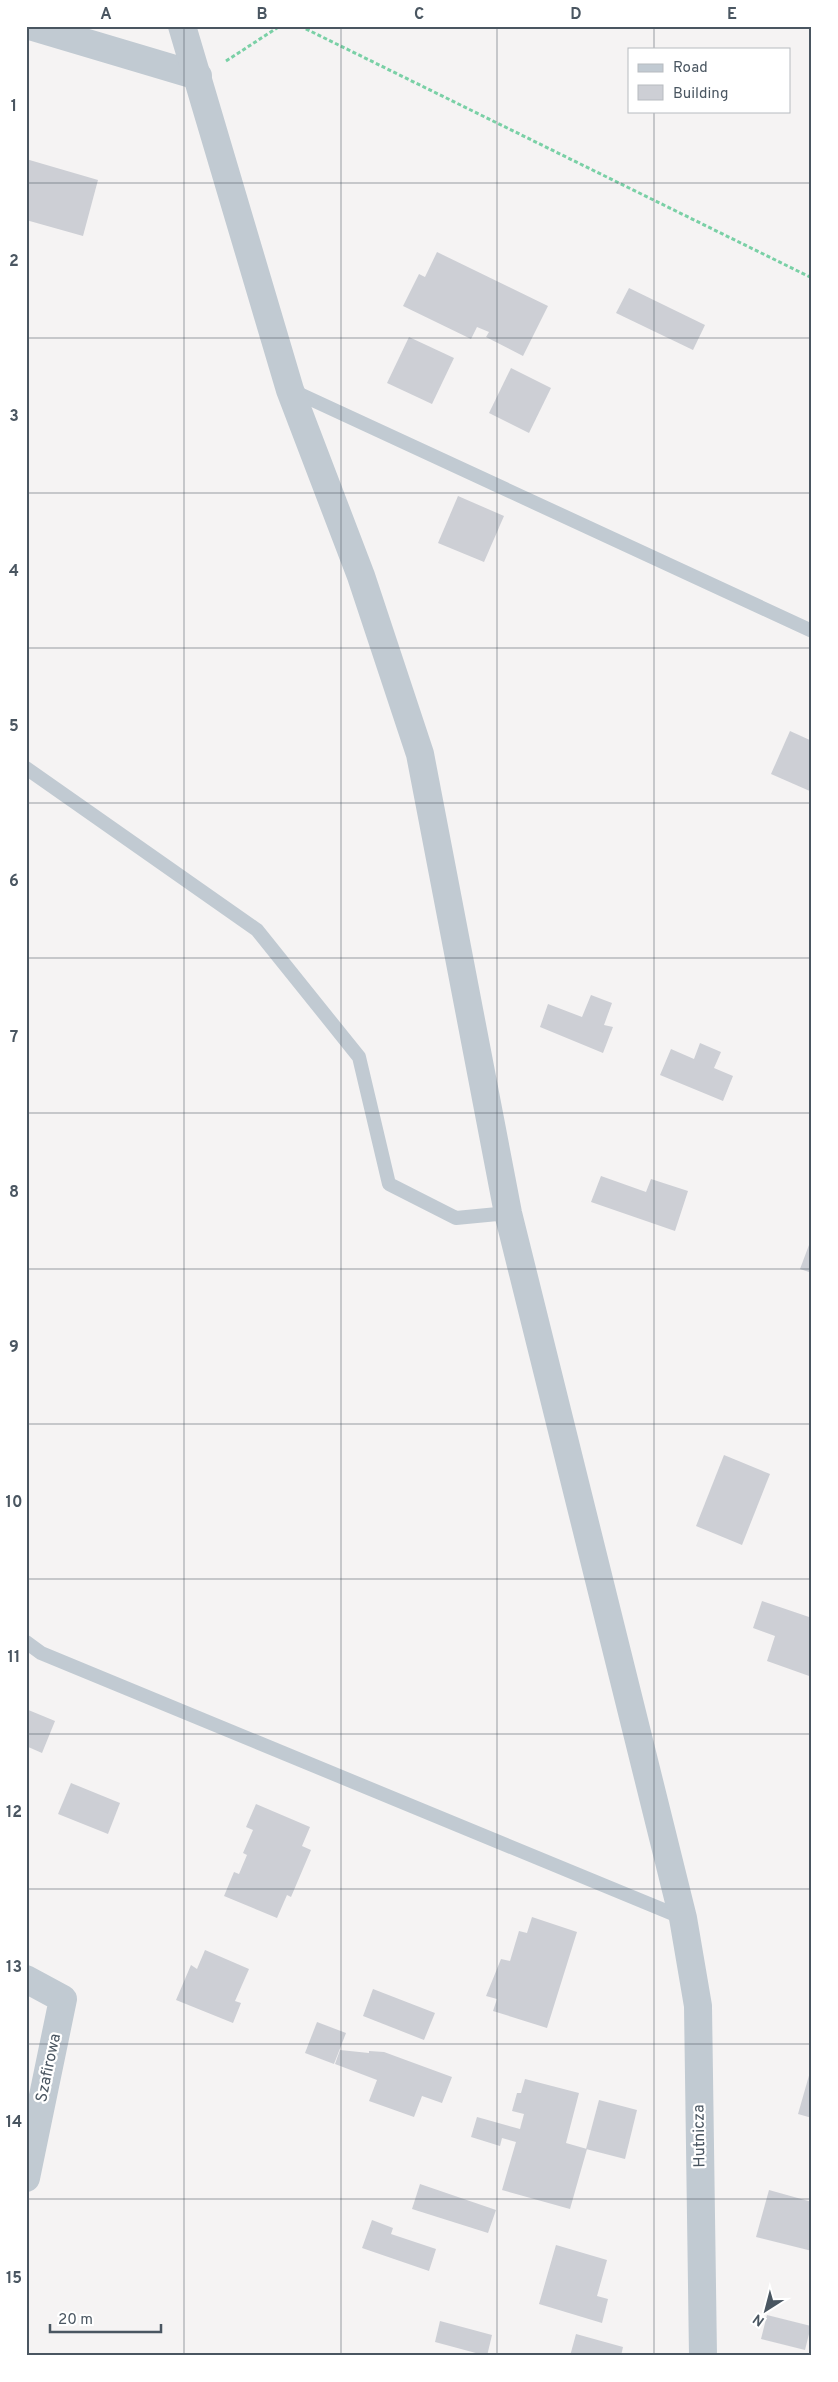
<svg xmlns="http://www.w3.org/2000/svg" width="838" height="2382" font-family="Overpass,sans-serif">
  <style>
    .building { fill: #cdcfd5 }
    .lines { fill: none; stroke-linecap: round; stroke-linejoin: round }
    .path { stroke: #7ad0a6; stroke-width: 3; stroke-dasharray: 4 2.5; stroke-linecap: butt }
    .lane { stroke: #c1cad2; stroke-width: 14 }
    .street { stroke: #c1cad2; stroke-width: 28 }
    .grid { fill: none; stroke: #4a5661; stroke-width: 1; stroke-opacity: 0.55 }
    .labels { text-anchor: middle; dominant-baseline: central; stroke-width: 4.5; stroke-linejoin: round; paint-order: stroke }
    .street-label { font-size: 16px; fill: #4a5661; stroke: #fff }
    .neatline { fill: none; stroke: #4a5661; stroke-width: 2 }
    .grid-label { font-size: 16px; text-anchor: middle; font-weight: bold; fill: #4a5661 }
  </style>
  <rect width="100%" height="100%" fill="#f5f3f3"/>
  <g class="building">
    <path d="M26,159L98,180L83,236L26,220Z"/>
    <path d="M437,252L548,306L523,356L486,337L489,332L477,327L471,339L403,306L419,274L425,277Z"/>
    <path d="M629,288L705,325L693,350L616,313Z"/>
    <path d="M409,337L454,358L432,404L387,383Z"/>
    <path d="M511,368L551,388L529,433L489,413Z"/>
    <path d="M458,496L504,516L484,562L438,543Z"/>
    <path d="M790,731L812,741V792L771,774Z"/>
    <path d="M591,995L612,1003L604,1025L613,1027L603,1053L540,1027L548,1004L582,1017Z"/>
    <path d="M700,1043L721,1052L714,1068L733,1076L723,1101L660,1075L671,1049L694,1059Z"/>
    <path d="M601,1176L646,1192L651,1179L688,1191L675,1231L591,1202Z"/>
    <path d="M812,1237V1273L800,1269Z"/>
    <path d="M724,1455L770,1474L742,1545L696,1526Z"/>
    <path d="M762,1601L812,1618V1677L767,1661L775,1636L753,1628Z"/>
    <path d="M26,1709L55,1721L42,1753L26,1746Z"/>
    <path d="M71,1783L120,1803L108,1834L58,1814Z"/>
    <path d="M256,1804L310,1827L302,1846L311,1850L291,1897L287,1895L277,1918L224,1896L234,1872L239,1874L247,1855L243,1853L253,1830L246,1827Z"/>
    <path d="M532,1917L577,1932L547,2028L493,2011L497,1999L486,1996L501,1959L510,1961L519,1931L527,1933Z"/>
    <path d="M205,1950L249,1969L235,2001L241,2003L233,2023L176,2000L191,1965L197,1969Z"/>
    <path d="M373,1989L435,2013L424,2040L363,2016Z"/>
    <path d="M317,2022L346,2033L334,2064L305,2053Z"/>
    <path d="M340,2050L369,2053V2051L384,2052L452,2077L442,2103L422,2096L414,2117L369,2101L377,2080L335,2064Z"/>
    <path d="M810,2072L812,2073V2118L798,2114Z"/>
    <path d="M525,2079L579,2093L566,2143L587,2149L570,2209L502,2190L516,2142L502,2138L500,2146L471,2137L477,2117L520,2129L524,2114L512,2111L517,2093H521Z"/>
    <path d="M599,2100L637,2110L625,2159L586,2149Z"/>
    <path d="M420,2184L496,2210L488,2233L412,2209Z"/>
    <path d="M769,2190L812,2202V2251L756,2237Z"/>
    <path d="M372,2220L393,2228L391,2234L436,2249L429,2271L362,2248Z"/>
    <path d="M556,2245L607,2260L597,2296L608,2299L602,2323L539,2304Z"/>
    <path d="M767,2315L811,2326L805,2350L761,2339Z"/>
    <path d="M440,2321L492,2335L487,2356L435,2342Z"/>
    <path d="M576,2334L623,2347L621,2356H570Z"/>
  </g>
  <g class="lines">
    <g class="path">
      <path d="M300,26L812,278"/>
      <path d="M226,61L280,26"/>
    </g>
    <g class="lane">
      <path d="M291,390L812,631"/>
      <path d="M26,768L257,930L359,1057L389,1184L456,1218L508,1213"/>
      <path d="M26,1642L41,1653L683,1918"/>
    </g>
    <g class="street">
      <path d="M30,26L198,76"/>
      <path d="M182,26L290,390L361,576L420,754L508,1213L683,1918L698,2006L703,2356"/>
      <path d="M26,1979L63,1999L26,2178"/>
    </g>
  </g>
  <path class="grid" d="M184,26V2356M341,26V2356M497,26V2356M654,26V49M654,111V2356M26,183H812M26,338H812M26,493H812M26,648H812M26,803H812M26,958H812M26,1113H812M26,1269H812M26,1424H812M26,1579H812M26,1734H812M26,1889H812M26,2044H812M26,2199H812"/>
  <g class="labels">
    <g class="street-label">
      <text transform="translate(49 2068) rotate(-78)">Szafirowa</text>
      <text transform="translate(700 2136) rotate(-91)">Hutnicza</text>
    </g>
  </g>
  <rect width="838" height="2382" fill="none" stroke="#ffffff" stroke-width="55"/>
  <rect x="628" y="48" width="162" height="65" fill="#ffffff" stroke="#b7bbc0"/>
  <rect x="638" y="64" width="25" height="8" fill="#c1cad2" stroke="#b7bbc0"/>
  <text x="673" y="72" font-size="15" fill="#4a5661">Road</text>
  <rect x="638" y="85" width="25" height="15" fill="#cdcfd5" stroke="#b7bbc0"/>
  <text x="673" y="98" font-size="15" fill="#4a5661">Building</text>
  <g transform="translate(766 2310) rotate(216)" stroke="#ffffff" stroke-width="4" paint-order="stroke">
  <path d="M0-4L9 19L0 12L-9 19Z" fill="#4a5661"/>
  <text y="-8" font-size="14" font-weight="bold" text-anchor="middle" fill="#4a5661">N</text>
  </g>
  <path d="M50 2324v8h111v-8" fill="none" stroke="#4a5661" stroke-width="2.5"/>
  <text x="58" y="2324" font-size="15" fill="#4a5661" stroke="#ffffff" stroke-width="4" paint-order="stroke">20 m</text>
  <rect x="28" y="28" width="782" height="2326" class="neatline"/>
  <g class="grid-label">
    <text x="106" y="19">A</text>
    <text x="262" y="19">B</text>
    <text x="419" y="19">C</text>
    <text x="576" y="19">D</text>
    <text x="732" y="19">E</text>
    <text x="14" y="111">1</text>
    <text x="14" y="266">2</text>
    <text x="14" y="421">3</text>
    <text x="14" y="576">4</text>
    <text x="14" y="731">5</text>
    <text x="14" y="886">6</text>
    <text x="14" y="1042">7</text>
    <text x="14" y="1197">8</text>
    <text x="14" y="1352">9</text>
    <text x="14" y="1507">10</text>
    <text x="14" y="1662">11</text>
    <text x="14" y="1817">12</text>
    <text x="14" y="1972">13</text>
    <text x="14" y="2127">14</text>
    <text x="14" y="2283">15</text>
  </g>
</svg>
